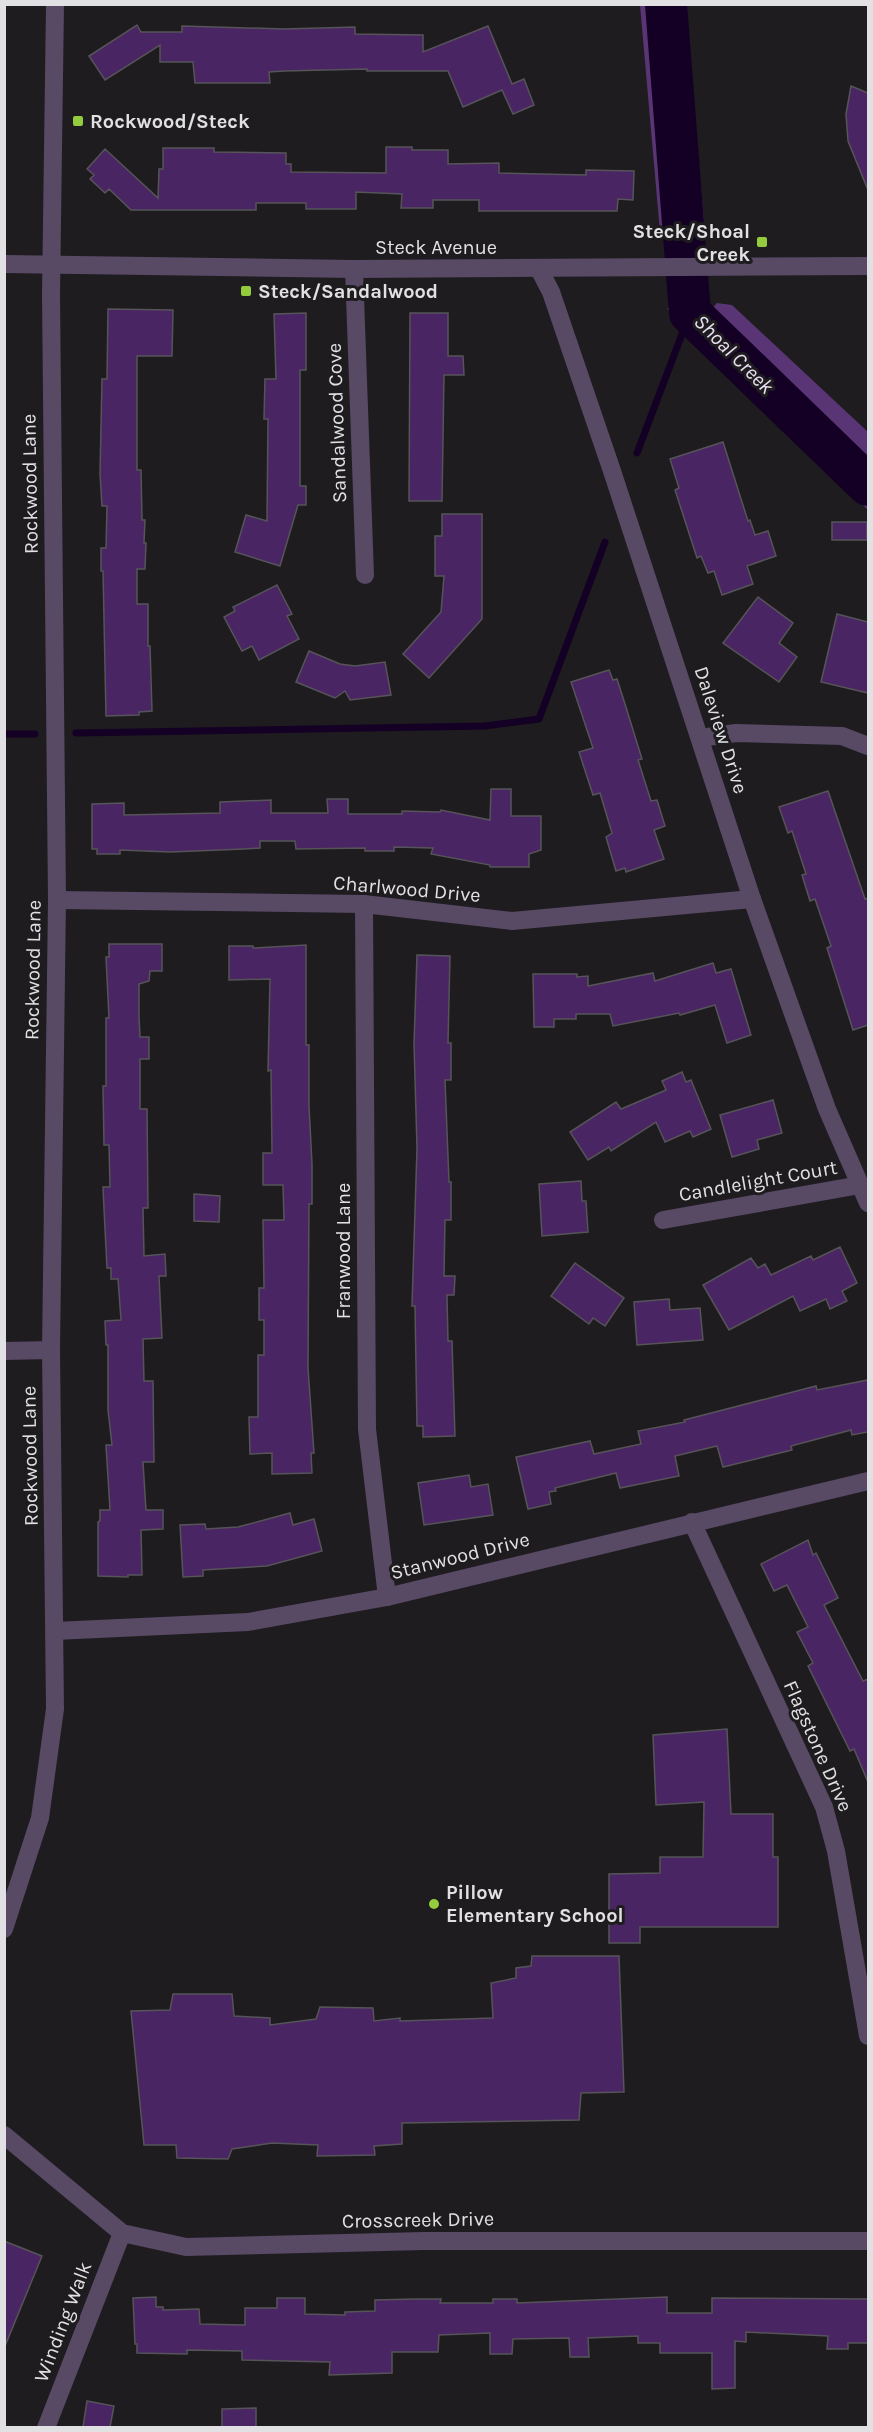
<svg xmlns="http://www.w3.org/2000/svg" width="873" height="2432" font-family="Karla,sans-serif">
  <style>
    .forest { fill: #5a3575 }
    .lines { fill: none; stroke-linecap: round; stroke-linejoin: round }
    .stream { stroke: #140024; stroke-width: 7 }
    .river { stroke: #140024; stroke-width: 42 }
    .building { fill: #4a2564; stroke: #565458; stroke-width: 1.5 }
    .minor { stroke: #584965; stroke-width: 18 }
    .tertiary { stroke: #584965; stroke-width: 18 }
    .poi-dot { fill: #93cd3d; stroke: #1e1c1f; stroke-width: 2 }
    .labels { text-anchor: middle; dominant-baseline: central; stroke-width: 6; stroke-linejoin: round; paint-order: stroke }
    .poi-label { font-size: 20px; font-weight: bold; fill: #e1e0e3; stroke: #1e1c1f; text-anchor: start }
    .street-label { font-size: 20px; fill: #e1e0e3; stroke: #1e1c1f }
    .water-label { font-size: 21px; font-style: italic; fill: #e9dff3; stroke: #1e1c1f }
  </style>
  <rect width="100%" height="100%" fill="#1e1c1f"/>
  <g class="forest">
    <path d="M640,5H685L705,232H660Z"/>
    <path d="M717,303L732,305L868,432V510L701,349L667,308L710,311Z"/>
  </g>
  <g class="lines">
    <g class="stream">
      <path d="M637,453L690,313"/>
      <path d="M76,733L485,726L539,719L605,542"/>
      <path d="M4,734H35"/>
    </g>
    <path class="river" d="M666,4L690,313L868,485"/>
  </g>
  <g class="building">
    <path d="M137,25L141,32H182V26L284,29L355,27V34L423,35V52L488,26L512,84L524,79L534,105L513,114L502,90L463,107L448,71H367V69L284,71L269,72L270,83H195L193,62H160V45L105,80L89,56Z"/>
    <path d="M851,86L868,93V190L848,141L846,114Z"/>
    <path d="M386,147H412V150H448V164L499,163V173L586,175V170L634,171L633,200L618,199L617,211H479V200H433V208H401L402,194L356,192V209H306V203H256V210H131L109,189L105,193L90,179L94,175L87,169L105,149L158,198L159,169H163V148H214V152L286,153V164H291V172L386,173Z"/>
    <path d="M108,309L173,310L172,356H137V470H141L142,520H145L144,543H146L145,569H137V604H148V646H150L152,711L139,712V715L106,716L103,571H101V548H106L107,506H102L100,474L102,379H107Z"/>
    <path d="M306,313V370H300V486H306V505H298L280,566L235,552L246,515L267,521L268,419H264L265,379H276L274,314Z"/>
    <path d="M410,313H448V356H463L464,375H444L442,501H409Z"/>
    <path d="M723,442L748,521L750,520L755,535L768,531L776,556L747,566L753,584L722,595L714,571L708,573L701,556L697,558L675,490L679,488L670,459Z"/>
    <path d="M442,514H482V619L429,678L403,654L441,612L444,576H435V536H442Z"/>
    <rect x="832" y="522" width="35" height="18"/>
    <path d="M277,585L292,614L287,616L299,639L259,660L252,646L242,651L224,617L235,611L233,607Z"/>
    <path d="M758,597L793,623L779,643L797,657L779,682L723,643Z"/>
    <path d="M837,614L868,622V693L821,682Z"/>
    <path d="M309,651L340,664L355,666L385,662L391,695L350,700L345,691L335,698L296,682Z"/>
    <path d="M609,670L613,680L617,679L625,704L642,759L638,760L651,801L657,800L665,826L654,830L664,859L626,872L625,868L616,871L606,837L612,833L600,793L593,795L579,752L593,748L571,682Z"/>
    <path d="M491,789H511V816H541V850L529,854V867H490V865L431,854L433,848L394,847V851H365V848L296,849L295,841H260V848L244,849L170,852L120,850V854H97V849H92V804L124,803V815L220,813V802L271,800V813H328L327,799H348V814H402V811L440,812L441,810L490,820Z"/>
    <path d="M828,791L865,899L868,898V1025L853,1030L827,948L831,946L815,899L810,901L802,875L806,874L792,831L788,833L779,807Z"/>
    <path d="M109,944H162V971H150L149,981L139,984V1017L140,1037H149V1059H140V1109H147L148,1208H143L144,1256L165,1254L166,1276H159L162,1338L143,1339L144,1381H153L154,1462H143L146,1510H163V1529L141,1530L142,1575H128V1577L98,1576V1522L100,1521V1510H110L106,1445H112L108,1410V1345H106L105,1321L121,1320L118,1279H111V1268H107L104,1209L103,1187H110L109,1145H104L103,1086H106V1018H109L106,957H109Z"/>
    <path d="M306,945V1045H309V1106L312,1164V1204H309L308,1368L314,1453H311L312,1473L272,1474V1453L250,1454L249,1417H258V1355H264V1320H259V1288H264L263,1220H284L283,1185H263V1153H272L271,1070L268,1071L270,979L229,980V946H253V948Z"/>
    <path d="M417,955L450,956L448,1043H451V1080H445L449,1182H451V1220H445L444,1276H455L454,1295H447L448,1341H452L455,1436L423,1437V1426H417L415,1306H412L417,1148L414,1044Z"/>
    <path d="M713,963L716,973L731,969L751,1035L727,1043L715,1005L680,1015L679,1013L613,1026L610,1014H576V1019H554V1027H534L533,974H577V977L588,976V986L653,973L655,981Z"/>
    <path d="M682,1072L686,1082L691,1080L711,1129L693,1137L690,1131L665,1142L656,1122L611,1151L609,1147L588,1160L570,1132L616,1102L621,1109L666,1090L662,1081Z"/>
    <path d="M773,1100L782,1133L757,1140L759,1149L732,1157L720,1115Z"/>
    <path d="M581,1181L582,1201H586L588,1232L542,1236L539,1184Z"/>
    <path d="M194,1194L220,1196L219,1222L194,1221Z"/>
    <path d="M840,1247L857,1283L842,1291L847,1301L830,1309L826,1299L800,1311L793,1296L729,1330L703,1285L751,1258L758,1268L765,1264L771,1275L811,1256L813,1260Z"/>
    <path d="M575,1263L624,1298L605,1326L593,1318L589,1324L551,1296Z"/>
    <path d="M669,1299L670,1310L700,1308L703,1340L637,1345L634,1302Z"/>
    <path d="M868,1380V1432L852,1435L851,1430L791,1446L792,1450L723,1467L717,1446L675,1456L679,1476L620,1488L616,1473L555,1488L556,1491L549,1492L551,1504L528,1509L516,1457L590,1441L594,1454L641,1444L638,1431L685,1422L684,1420L816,1386L817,1390Z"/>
    <path d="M469,1475L471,1487L488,1484L493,1515L424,1525L418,1483Z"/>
    <path d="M290,1513L293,1525L314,1519L322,1551L267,1566L203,1570V1576L183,1577L180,1525L205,1524L206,1529L238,1527Z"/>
    <path d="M808,1540L813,1555L816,1553L838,1598L824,1605L863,1681L868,1679V1782L854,1749L850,1751L808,1666L813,1663L797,1632L808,1627L787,1585L774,1591L761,1564Z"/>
    <path d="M727,1729L731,1814H773V1857H778V1927H640V1943H609V1874L660,1873V1857H703L704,1802L656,1805L653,1735Z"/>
    <path d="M532,1956H619L624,2092L581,2093L579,2120L402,2123V2144L374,2146L375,2155L317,2156L318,2145L272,2143L232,2149L228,2159L177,2158L176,2145H144L131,2011L170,2010L173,1994H232L234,2016L270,2018V2025L316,2019L320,2007L373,2008L374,2021L400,2018V2021L493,2018L491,1983L516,1978V1968L531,1966Z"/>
    <path d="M4,2241L42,2256L5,2346H4Z"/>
    <path d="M156,2297V2307H163V2310L199,2309L200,2324L245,2325V2308H277V2298H305V2314L345,2315V2312L375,2311V2300L415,2299H441L440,2303H493V2299H517V2303L667,2297V2313H712V2298L868,2299V2343H848V2349H827L828,2336L746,2332V2342L735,2341V2388L712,2389V2353H660V2343H638V2336L588,2338L589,2357H570L569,2338L513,2339L512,2354H490V2333L439,2335L438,2352H392V2373L329,2375L330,2362L242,2360V2351L187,2350V2354L137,2353V2344H135L133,2298Z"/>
    <path d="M87,2401L114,2406L110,2427H83Z"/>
    <path d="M256,2408V2427H222V2409Z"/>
  </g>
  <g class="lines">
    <g class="minor">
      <path d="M354,269L365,575"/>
      <path d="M539,269L551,292L612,471L752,899L827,1109L868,1203"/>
      <path d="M700,738L736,733L842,736L868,746"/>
      <path d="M57,900L364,904L512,921L752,899"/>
      <path d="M364,904L367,1429L387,1597"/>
      <path d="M663,1220L860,1185"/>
      <path d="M4,1351L51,1350"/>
      <path d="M692,1522L824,1807L836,1851L868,2036"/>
      <path d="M55,1631L248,1622L387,1597L868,1481"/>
      <path d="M4,2135L122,2233L186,2247L424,2241H868"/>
      <path d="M46,2428L122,2233"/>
    </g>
    <g class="tertiary">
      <path d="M4,264L354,269L868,266"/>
      <path d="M4,1929L40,1818L55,1709L51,1350L57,900L51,295L55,4"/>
    </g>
  </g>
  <g class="poi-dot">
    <rect x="72" y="115" width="12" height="12" rx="3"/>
    <rect x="756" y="236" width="12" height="12" rx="3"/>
    <rect x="240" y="285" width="12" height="12" rx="3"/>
    <circle cx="434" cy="1904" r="6"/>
  </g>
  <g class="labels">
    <g class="poi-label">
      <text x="90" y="121">Rockwood/Steck</text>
      <text x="750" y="231" text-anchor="end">Steck/Shoal<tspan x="750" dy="23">Creek</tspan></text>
      <text x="258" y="291">Steck/Sandalwood</text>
      <text x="446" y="1892">Pillow<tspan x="446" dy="23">Elementary School</tspan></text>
    </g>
    <g class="street-label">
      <text x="436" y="247">Steck Avenue</text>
      <text transform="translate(337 423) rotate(-92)">Sandalwood Cove</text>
      <text transform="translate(30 484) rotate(-91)">Rockwood Lane</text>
      <text transform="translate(721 730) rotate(72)">Daleview Drive</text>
      <text transform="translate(407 889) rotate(5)">Charlwood Drive</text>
      <text transform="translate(33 970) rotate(-89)">Rockwood Lane</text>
      <text transform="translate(758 1181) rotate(-10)">Candlelight Court</text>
      <text transform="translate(343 1251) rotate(-90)">Franwood Lane</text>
      <text transform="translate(30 1456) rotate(-91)">Rockwood Lane</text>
      <text transform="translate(460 1556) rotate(-14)">Stanwood Drive</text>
      <text transform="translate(818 1746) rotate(66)">Flagstone Drive</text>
      <text transform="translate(418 2220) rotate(-1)">Crosscreek Drive</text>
      <text transform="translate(63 2322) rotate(-69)">Winding Walk</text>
    </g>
    <g class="water-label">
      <text transform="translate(734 354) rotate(45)">Shoal Creek</text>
    </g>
  </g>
  <rect width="873" height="2432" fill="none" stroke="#e1e0e3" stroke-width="12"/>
</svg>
